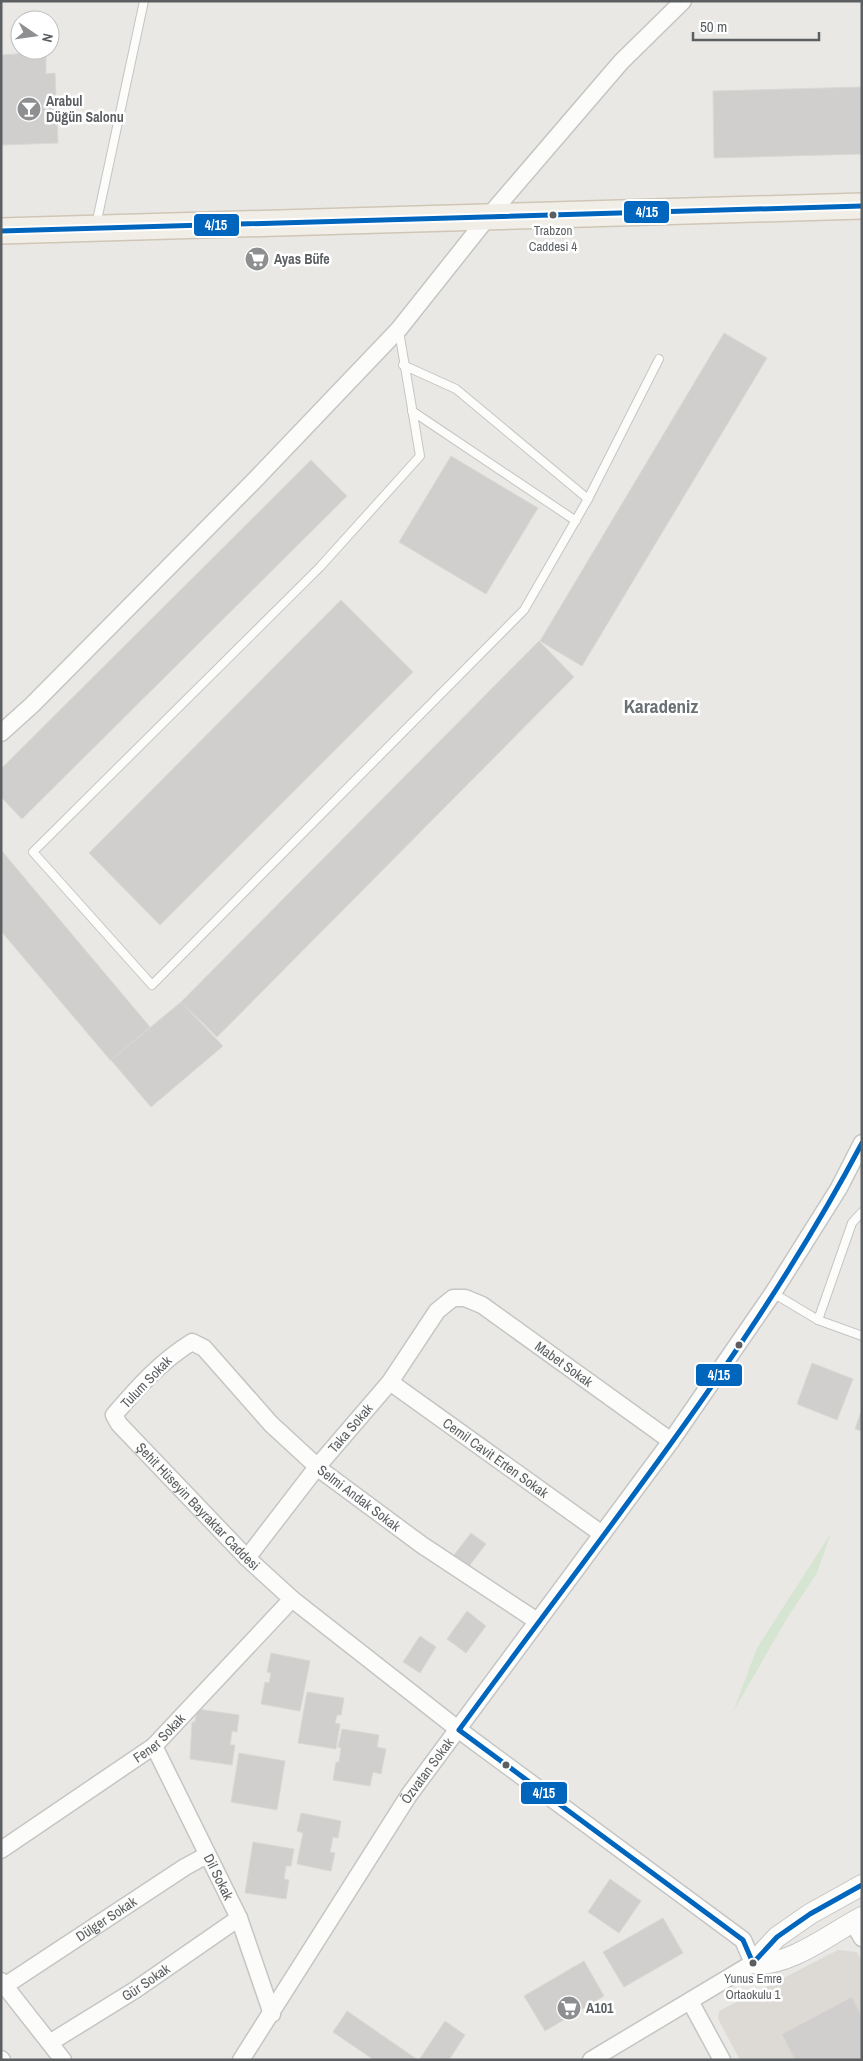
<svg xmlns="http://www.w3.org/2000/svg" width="863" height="2061" font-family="'Archivo Narrow',sans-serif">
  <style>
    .education { fill: #dddad5 }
    .green { fill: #d6e4d2 }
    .building { fill: #d1cfce; stroke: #d9d8d4 }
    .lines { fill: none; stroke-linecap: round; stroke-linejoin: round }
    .service-casing { stroke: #c4c5c5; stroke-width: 10 }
    .minor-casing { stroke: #c4c5c5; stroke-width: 19 }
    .tertiary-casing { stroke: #c4c5c5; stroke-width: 22 }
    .primary-casing { stroke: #cfc6b6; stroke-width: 28 }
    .service { stroke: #fcfcfb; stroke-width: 8 }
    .minor { stroke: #fcfcfb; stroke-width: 16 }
    .tertiary { stroke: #fcfcfb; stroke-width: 20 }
    .primary { stroke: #f1eee8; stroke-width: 25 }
    .bus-1-casing { stroke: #fff; stroke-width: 9 }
    .bus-1 { stroke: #0065bd; stroke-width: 5 }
    .bus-dot { fill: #5b5f62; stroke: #fff; stroke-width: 2 }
    .labels { text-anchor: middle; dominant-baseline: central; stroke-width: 5; stroke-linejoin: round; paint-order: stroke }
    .bus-label { font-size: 13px; fill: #5b5f62; stroke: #fff }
    .poi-label { font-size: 14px; font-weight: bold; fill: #5b5f62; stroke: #fff; text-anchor: start }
    .street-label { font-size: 14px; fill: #5b5f62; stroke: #fff }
    .district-label { font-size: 19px; font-weight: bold; fill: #6c7174; stroke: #fff }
    .line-badge { stroke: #fff; stroke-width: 2 }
    .badge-label { font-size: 14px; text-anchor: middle; font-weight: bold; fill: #fff }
  </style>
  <rect width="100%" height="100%" fill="#eae8e5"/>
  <path class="education" d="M838,1950L857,1952L862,1961V2060H740L718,2019L719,2011Z"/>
  <path class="green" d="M831,1533L817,1573L786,1620L733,1712L757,1648Z"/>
  <g class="building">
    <path d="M46,52V74L55,73L58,143L1,145V55Z"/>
    <path d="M862,87V154L714,158L713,91Z"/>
    <path d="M724,333L767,358L582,666L540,641Z"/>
    <path d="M451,456L538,508L486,594L399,542Z"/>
    <path d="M311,460L347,496L22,819L1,797V769Z"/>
    <path d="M341,600L413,672L160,925L89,853Z"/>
    <path d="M539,641L574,677L217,1037L181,1002Z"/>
    <path d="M1,850L150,1027L111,1061L1,931Z"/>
    <path d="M181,1002L223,1046L151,1107L111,1060Z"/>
    <path d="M812,1363L853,1379L837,1420L797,1404Z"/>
    <path d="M862,1409V1431L855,1429Z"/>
    <path d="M471,1533L486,1544L466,1570L451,1559Z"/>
    <path d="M467,1611L486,1626L466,1653L447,1639Z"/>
    <path d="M420,1636L436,1647L420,1673L403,1662Z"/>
    <path d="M271,1653L310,1661L300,1711L261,1704L265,1682L269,1683L271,1673L267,1672Z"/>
    <path d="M307,1692L344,1698L341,1715H337L335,1723L340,1724L336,1749L298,1743Z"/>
    <path d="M197,1709L239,1715L237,1732L232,1731L230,1745H235L232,1765L190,1759L192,1722H195Z"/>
    <path d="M342,1729L379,1735L377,1747L386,1749L381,1774L373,1772L370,1786L333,1780L336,1762H339L341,1748L338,1747Z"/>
    <path d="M239,1753L285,1761L277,1810L231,1802Z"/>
    <path d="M301,1813L341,1821L338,1838L333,1837L330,1852L335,1853L331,1871L297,1864L303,1833L297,1831Z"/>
    <path d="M253,1842L294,1849L291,1866H286L284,1879L289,1880L286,1899L245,1893Z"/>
    <path d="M610,1879L641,1901L619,1933L588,1912Z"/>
    <path d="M663,1918L683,1953L624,1987L603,1952Z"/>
    <path d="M584,1961L604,1996L545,2031L524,1996Z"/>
    <path d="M852,1997L862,2017V2060H795L782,2034Z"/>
    <path d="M347,2011L418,2060H374L333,2032Z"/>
    <path d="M445,2021L465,2035L449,2060H419Z"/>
  </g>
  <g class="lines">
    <defs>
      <g id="service">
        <path d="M96,225L144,1"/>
        <path d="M399,331L420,456L320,567L33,852L152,985L524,610L588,499L659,359"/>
        <path d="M403,365L456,389L588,499"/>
        <path d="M412,411L576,521"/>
        <path d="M773,1293L818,1320L862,1336"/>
        <path d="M818,1320L852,1223L862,1212"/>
      </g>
      <g id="minor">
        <path d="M1,733L32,705L252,483L399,329L488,217L621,62L683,1"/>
        <path id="s1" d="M390,1382L602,1534"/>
        <path id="s2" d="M247,1558L317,1467L390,1382L437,1311L453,1298H465L482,1305L671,1441"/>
        <path id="s3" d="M537,1621L422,1545L322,1471L271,1424L204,1348L192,1342C161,1361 137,1388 114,1415L119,1424L247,1558L292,1599L459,1730L743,1940L753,1963L591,2060"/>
        <path id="s4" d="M154,1746L239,1918L272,2014"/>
        <path id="s5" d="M1,1850L154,1746L292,1599"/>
        <path d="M853,1922L862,1938"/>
        <path d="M1,1981L63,2060"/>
        <path id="s6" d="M6,1985L185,1867L207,1855"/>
        <path d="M690,2001L722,2060"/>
        <path id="s7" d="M51,2042L135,1990L239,1918"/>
        <path d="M1,2059L2,2060"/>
        <path id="s8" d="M241,2060L409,1795L671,1441L773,1293L839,1188L862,1143"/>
      </g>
      <g id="tertiary">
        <path d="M753,1963L777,1937L810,1914L862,1885"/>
        <path d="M753,1963C788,1968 831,1933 862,1917"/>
      </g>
      <path id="primary" d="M1,231L862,206"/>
    </defs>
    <use href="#service" class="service-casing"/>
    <use href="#minor" class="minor-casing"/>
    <use href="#tertiary" class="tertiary-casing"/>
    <use href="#primary" class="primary-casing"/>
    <use href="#service" class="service"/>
    <use href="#minor" class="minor"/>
    <use href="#tertiary" class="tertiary"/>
    <use href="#primary" class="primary"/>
    <defs>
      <g id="bus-1">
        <path d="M1,231L862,206"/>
        <path d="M753,1963L743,1940L459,1730C598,1539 751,1353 862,1143"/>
        <path d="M753,1963L777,1937L810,1914L862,1885"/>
      </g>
    </defs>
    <use href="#bus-1" class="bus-1-casing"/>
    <use href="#bus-1" class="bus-1"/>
  </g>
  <defs>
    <symbol id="bar-disc" viewBox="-11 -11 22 22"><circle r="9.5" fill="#8d8f90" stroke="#fff"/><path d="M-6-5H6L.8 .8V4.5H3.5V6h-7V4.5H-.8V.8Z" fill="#fff"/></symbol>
    <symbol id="supermarket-disc" viewBox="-11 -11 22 22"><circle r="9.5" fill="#8d8f90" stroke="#fff"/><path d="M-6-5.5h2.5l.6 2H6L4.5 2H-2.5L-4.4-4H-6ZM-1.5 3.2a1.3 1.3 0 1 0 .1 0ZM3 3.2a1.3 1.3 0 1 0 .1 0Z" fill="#fff"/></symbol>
  </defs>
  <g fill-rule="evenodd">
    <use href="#bar-disc" x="15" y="95" width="28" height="28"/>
    <use href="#supermarket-disc" x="243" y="245" width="28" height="28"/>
    <use href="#supermarket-disc" x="555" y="1994" width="28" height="28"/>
  </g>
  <g class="bus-dot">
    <circle cx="553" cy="215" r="4.5"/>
    <circle cx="739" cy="1345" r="4.5"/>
    <circle cx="506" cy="1765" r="4.5"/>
    <circle cx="753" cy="1963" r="4.5"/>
  </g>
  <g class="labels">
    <g class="bus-label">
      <text x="553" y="230">Trabzon<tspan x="553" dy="16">Caddesi 4</tspan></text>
      <text x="753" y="1978">Yunus Emre<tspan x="753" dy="16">Ortaokulu 1</tspan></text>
    </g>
    <g class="poi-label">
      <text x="46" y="101">Arabul<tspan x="46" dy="16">Düğün Salonu</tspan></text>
      <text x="274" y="259">Ayas Büfe</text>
      <text x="586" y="2008">A101</text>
    </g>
    <g class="street-label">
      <text stroke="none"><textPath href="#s2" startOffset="464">Mabet Sokak</textPath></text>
      <text transform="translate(146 1382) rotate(-46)">Tulum Sokak</text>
      <text stroke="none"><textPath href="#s2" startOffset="166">Taka Sokak</textPath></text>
      <text stroke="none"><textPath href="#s1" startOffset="130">Cemil Cavit Erten Sokak</textPath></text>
      <text transform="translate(359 1498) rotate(37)">Selmi Andak Sokak</text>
      <text stroke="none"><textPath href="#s3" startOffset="678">Şehit Hüseyin Bayraktar Caddesi</textPath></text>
      <text stroke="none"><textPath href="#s5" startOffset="194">Fener Sokak</textPath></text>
      <text stroke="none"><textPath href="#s8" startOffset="344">Özvatan Sokak</textPath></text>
      <text stroke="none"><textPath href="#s4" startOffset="146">Dil Sokak</textPath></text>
      <text stroke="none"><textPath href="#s6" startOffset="120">Dülger Sokak</textPath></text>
      <text stroke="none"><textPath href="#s7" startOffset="112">Gür Sokak</textPath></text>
    </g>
    <g class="district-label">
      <text x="661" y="706">Karadeniz</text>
    </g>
  </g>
  <g class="line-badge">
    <rect x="623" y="200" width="47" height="24" rx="5" fill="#0065bd"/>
    <rect x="193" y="213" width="47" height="24" rx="5" fill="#0065bd"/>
    <rect x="695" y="1363" width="48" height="24" rx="5" fill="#0065bd"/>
    <rect x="520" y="1781" width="48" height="24" rx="5" fill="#0065bd"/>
  </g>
  <g class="badge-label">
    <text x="647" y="217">4/15</text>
    <text x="216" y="230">4/15</text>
    <text x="719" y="1380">4/15</text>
    <text x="544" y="1798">4/15</text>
  </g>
  <rect width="863" height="2061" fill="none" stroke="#5b5f62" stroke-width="5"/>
  <g transform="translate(35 35) rotate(103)"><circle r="24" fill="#ffffff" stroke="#bdbfc0"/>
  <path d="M0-4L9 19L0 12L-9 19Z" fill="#8d8f90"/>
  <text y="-8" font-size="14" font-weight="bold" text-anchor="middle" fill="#5b5f62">N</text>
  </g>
  <path d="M693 32v8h126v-8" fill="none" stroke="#5b5f62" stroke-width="2.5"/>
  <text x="700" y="32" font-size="15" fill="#5b5f62" stroke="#ffffff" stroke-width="4" paint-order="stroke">50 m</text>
</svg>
